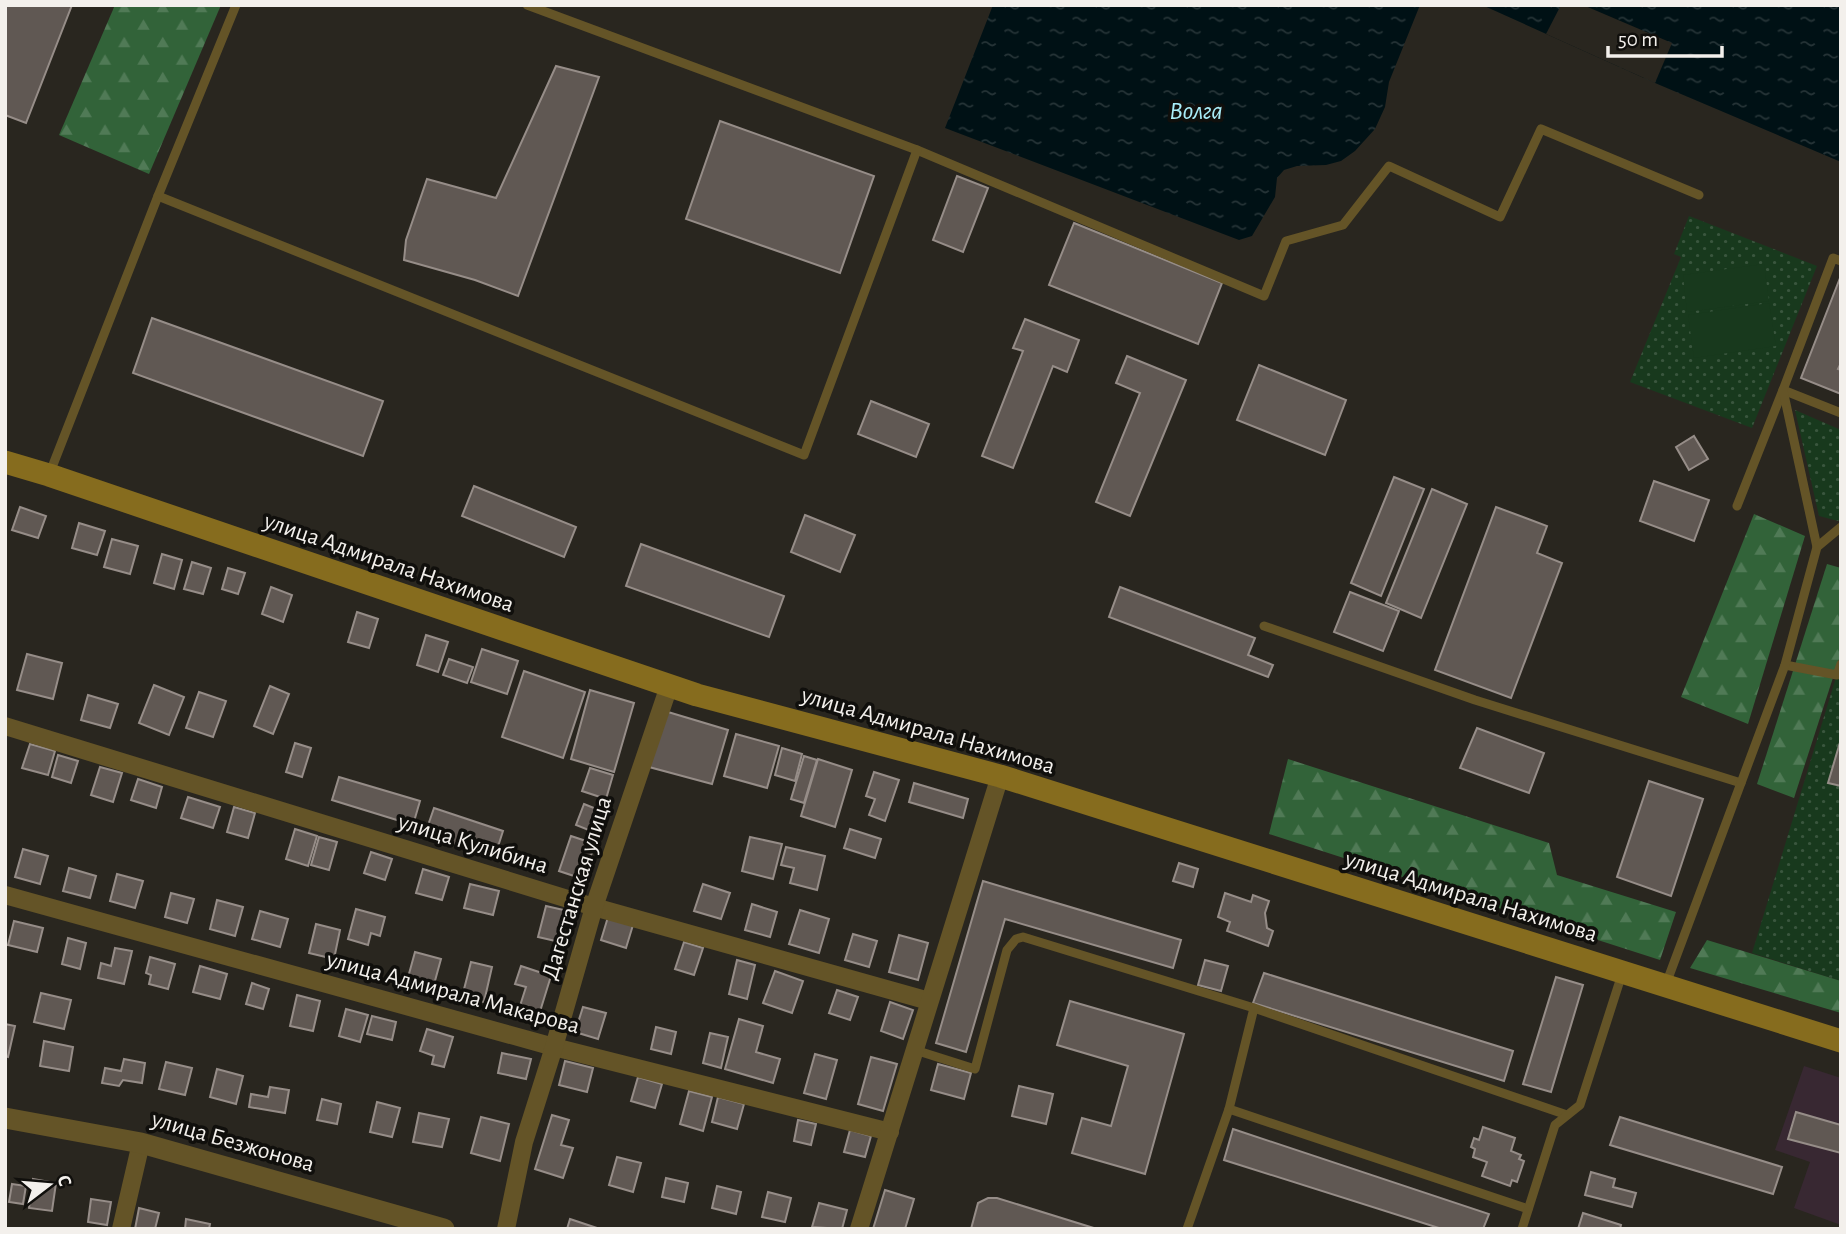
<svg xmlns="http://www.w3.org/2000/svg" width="1846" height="1234" font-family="'Alegreya Sans',sans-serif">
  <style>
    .medical { fill: #382832 }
    .grass { fill: url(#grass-dots) }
    .forest { fill: url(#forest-firs) }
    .pitch { fill: #18391d }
    .water { fill: url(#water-ripples) }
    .pier { fill: #29261f }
    .building { fill: #605853; stroke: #968d88; stroke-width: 2 }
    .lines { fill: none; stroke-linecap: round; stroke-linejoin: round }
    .service { stroke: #645427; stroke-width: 9 }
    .minor { stroke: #645427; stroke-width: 18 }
    .tertiary { stroke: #645427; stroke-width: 21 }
    .secondary { stroke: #866c1e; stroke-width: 23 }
    .labels { text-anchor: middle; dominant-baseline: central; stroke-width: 7; stroke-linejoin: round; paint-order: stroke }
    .street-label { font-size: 24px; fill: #f3f0ec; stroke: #100f0c }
    .water-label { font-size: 26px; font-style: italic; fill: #a9edf8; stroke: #100f0c }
  </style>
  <defs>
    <pattern id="grass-dots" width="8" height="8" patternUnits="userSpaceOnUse" patternTransform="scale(1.75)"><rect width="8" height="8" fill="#18391d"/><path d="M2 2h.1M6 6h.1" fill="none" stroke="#3a563e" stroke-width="1.8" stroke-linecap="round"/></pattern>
    <pattern id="forest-firs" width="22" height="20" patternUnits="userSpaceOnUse" patternTransform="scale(1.75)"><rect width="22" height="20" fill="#326339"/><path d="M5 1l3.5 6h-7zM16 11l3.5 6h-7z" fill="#507a56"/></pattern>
    <pattern id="water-ripples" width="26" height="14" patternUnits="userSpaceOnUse" patternTransform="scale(1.75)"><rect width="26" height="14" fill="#001115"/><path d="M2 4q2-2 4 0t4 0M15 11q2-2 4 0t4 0" fill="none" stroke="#263437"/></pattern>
  </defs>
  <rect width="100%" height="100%" fill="#29261f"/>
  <path class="medical" d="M1804,1066L1841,1078V1225L1794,1208L1810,1162L1775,1150Z"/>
  <g class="grass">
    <path d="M1689,216L1817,266L1752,428L1630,382L1681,257L1674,254Z"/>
    <path d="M1795,410L1841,430V519L1838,521L1819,516Z"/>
    <path d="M1841,661V981L1752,953Z"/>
  </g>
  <g class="forest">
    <path d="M115,5H221L149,174L59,135Z"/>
    <path d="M1754,514L1805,536L1748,724L1681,697Z"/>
    <path d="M1827,564L1841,568V653L1794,798L1757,784Z"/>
    <path d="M1288,759L1549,843L1557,875L1676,912L1660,960L1269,834Z"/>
    <path d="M1707,940L1841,981V1013L1690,968Z"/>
  </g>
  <g class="pitch">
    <path d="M1764,264L1769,301L1687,312L1683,275Z"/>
    <path d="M1769,303L1776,346L1694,358L1688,315Z"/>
  </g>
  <g class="water">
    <path d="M993,5H1420L1389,82L1385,107L1375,129L1355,151L1341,161L1326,165L1297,166L1284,170L1277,178L1275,197L1252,236L1239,240L945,128Z"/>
    <path d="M1482,5H1841V162L1655,83Z"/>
  </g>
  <path class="pier" d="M1561,5H1583L1672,43L1655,83L1546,34Z"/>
  <g class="building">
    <path d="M5,5H72L26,123L5,115Z"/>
    <path d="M556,66L599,77L518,296L475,280L404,260L406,240L427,179L496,198Z"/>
    <path d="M720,121L874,176L840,273L686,219Z"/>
    <path d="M957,176L988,188L963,252L933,240Z"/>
    <path d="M1074,223L1222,283L1198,344L1049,285Z"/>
    <path d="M1840,278L1841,363L1838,369L1841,370V394L1801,378Z"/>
    <path d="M152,318L383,401L363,456L133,373Z"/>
    <path d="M1025,319L1079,340L1067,372L1053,366L1013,468L982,456L1023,351L1013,348Z"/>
    <path d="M1127,356L1186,380L1130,516L1096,502L1140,393L1116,383Z"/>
    <path d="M1259,365L1346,400L1325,455L1237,420Z"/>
    <path d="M871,401L929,424L916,457L858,434Z"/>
    <path d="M1694,436L1708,459L1689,470L1676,447Z"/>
    <path d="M1394,477L1424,489L1381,596L1351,583Z"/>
    <path d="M1654,481L1709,500L1694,541L1640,521Z"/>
    <path d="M474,486L576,527L564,557L462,516Z"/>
    <path d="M1432,489L1467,504L1421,618L1386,603Z"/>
    <path d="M20,507L46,516L38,538L12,530Z"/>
    <path d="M1496,507L1547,526L1537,553L1562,563L1511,698L1435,670Z"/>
    <path d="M805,515L855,535L840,572L791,552Z"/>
    <path d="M79,523L105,531L97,555L72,548Z"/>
    <path d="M112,539L138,546L130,574L104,567Z"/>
    <path d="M641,544L784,596L769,637L626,586Z"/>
    <path d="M162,554L182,560L174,589L154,583Z"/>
    <path d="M192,562L211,568L203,594L184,589Z"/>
    <path d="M228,568L245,573L238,594L222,589Z"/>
    <path d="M271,587L292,595L283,622L262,614Z"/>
    <path d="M1120,587L1255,638L1248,655L1273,665L1268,677L1109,617Z"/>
    <path d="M1350,592L1399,611L1383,651L1334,632Z"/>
    <path d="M357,612L378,619L369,648L348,642Z"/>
    <path d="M426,635L448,642L438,672L417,665Z"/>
    <path d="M482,649L518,661L507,694L471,682Z"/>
    <path d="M27,654L62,663L53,699L17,690Z"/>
    <path d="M449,659L473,667L467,683L443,675Z"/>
    <path d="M524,671L585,692L563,758L502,737Z"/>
    <path d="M154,685L184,697L169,735L139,723Z"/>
    <path d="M270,686L289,694L273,734L254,726Z"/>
    <path d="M590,690L634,703L614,772L571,759Z"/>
    <path d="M199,692L226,701L213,737L186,728Z"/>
    <path d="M88,695L118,704L110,728L81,720Z"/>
    <path d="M668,712L728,730L712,784L649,767Z"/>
    <path d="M1477,728L1544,753L1529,793L1460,768Z"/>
    <path d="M736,734L779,746L767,788L724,776Z"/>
    <path d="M1841,739V786L1828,783Z"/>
    <path d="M295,743L311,748L302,777L286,772Z"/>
    <path d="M30,744L55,751L48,775L22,768Z"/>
    <path d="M782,748L802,754L795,781L775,775Z"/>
    <path d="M58,755L78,761L71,783L52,777Z"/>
    <path d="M804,756L817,760L804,803L791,799Z"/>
    <path d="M818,759L852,770L835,827L801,816Z"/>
    <path d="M100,767L122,773L113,802L91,795Z"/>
    <path d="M590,768L613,775L606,799L582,791Z"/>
    <path d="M874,772L899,780L885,821L869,815L875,799L866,796Z"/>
    <path d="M339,777L420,801L413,825L332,800Z"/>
    <path d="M138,779L162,787L156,808L131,800Z"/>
    <path d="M1649,781L1703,799L1671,896L1617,877Z"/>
    <path d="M914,783L968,799L963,818L909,802Z"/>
    <path d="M188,797L220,807L213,828L181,818Z"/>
    <path d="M584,804L604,812L596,833L576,825Z"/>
    <path d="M234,807L255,813L248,838L227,832Z"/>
    <path d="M434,808L503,831L495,856L425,834Z"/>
    <path d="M295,829L317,836L308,866L286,859Z"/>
    <path d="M850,829L881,839L875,858L844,848Z"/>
    <path d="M571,836L595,844L583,879L559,871Z"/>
    <path d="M319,837L337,842L329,870L311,865Z"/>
    <path d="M750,837L782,844L773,879L742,871Z"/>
    <path d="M786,847L825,856L817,890L790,883L794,868L781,865Z"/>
    <path d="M23,849L48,856L40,884L15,877Z"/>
    <path d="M371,852L392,859L385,880L364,873Z"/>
    <path d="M1179,863L1198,869L1193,887L1173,881Z"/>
    <path d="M69,868L96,876L90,898L63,891Z"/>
    <path d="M423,869L449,877L442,900L416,893Z"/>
    <path d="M117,874L143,881L135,908L110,901Z"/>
    <path d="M983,881L1181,940L1173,968L1005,919L966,1052L936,1043Z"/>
    <path d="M470,884L499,891L493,915L464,908Z"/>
    <path d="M703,884L730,893L721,919L694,911Z"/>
    <path d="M171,893L194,899L187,923L165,917Z"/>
    <path d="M1225,893L1251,902L1253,895L1269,901L1265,913L1267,928L1273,931L1268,946L1227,931L1230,922L1218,917Z"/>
    <path d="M217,900L243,907L235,936L210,929Z"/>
    <path d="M752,904L777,912L770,937L745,930Z"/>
    <path d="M546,906L568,911L560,942L538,937Z"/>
    <path d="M356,909L385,917L380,936L371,933L368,945L348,939Z"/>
    <path d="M800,910L829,919L819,953L789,944Z"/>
    <path d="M260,911L288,919L280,947L252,939Z"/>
    <path d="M608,917L633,925L626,948L601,940Z"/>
    <path d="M14,921L43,928L37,952L8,945Z"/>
    <path d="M316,924L340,930L334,959L309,953Z"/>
    <path d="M853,934L877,941L869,967L845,960Z"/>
    <path d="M899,935L928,943L918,980L889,972Z"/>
    <path d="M68,938L86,943L80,969L62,964Z"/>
    <path d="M684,942L703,948L694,975L675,969Z"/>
    <path d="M115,948L132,951L124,984L98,978L101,963L111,966Z"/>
    <path d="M415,952L441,959L433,988L407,981Z"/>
    <path d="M150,957L175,964L168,989L149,984L151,975L146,973Z"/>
    <path d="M737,960L755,965L747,999L729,994Z"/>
    <path d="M1205,960L1228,966L1221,991L1198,985Z"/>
    <path d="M471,962L492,967L484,1002L462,997Z"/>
    <path d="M200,966L227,974L220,999L193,992Z"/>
    <path d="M521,966L551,976L538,1018L518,1012L526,987L515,984Z"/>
    <path d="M775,971L803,981L792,1013L763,1003Z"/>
    <path d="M1264,973L1513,1051L1504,1081L1253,1003Z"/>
    <path d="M1556,977L1583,985L1551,1092L1523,1084Z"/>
    <path d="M252,983L269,989L263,1009L246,1004Z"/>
    <path d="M837,990L858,997L850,1020L829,1013Z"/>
    <path d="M41,993L71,1000L64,1029L34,1022Z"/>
    <path d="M297,995L320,1001L313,1031L290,1026Z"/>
    <path d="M1070,1001L1184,1034L1145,1174L1072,1153L1082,1118L1111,1126L1128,1066L1057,1045Z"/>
    <path d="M890,1002L913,1010L903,1039L881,1031Z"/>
    <path d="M583,1007L606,1013L598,1039L575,1032Z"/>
    <path d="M346,1009L368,1015L360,1042L339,1036Z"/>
    <path d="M372,1016L396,1022L392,1040L367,1034Z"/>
    <path d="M739,1019L763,1026L756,1052L780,1059L773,1083L725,1069Z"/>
    <path d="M5,1024L15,1026L8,1057L5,1056Z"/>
    <path d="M656,1027L676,1032L671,1054L651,1049Z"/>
    <path d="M427,1029L453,1037L444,1067L432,1064L434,1056L420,1051Z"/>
    <path d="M710,1033L728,1037L721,1068L703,1063Z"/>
    <path d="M44,1041L73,1047L69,1071L40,1066Z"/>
    <path d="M502,1053L531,1059L526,1079L498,1073Z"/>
    <path d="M815,1054L837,1060L826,1099L804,1093Z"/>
    <path d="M871,1057L897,1064L883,1111L858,1104Z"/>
    <path d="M124,1059L145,1063L142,1083L123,1080L119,1086L102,1083L105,1068L121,1071Z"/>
    <path d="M565,1061L593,1068L587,1092L559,1085Z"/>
    <path d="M166,1062L192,1068L185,1095L159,1089Z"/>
    <path d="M938,1064L971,1073L964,1099L931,1090Z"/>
    <path d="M217,1069L243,1076L236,1104L210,1097Z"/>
    <path d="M638,1077L662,1084L655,1108L631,1101Z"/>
    <path d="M1019,1086L1053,1094L1046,1124L1012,1116Z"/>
    <path d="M270,1087L289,1090L285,1113L249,1107L251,1094L268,1097Z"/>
    <path d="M689,1091L712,1097L703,1131L680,1124Z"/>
    <path d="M718,1097L744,1104L737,1129L712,1122Z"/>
    <path d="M322,1099L341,1104L337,1124L317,1120Z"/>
    <path d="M377,1102L400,1108L392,1137L370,1132Z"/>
    <path d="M1796,1112L1841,1125V1153L1788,1139Z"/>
    <path d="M419,1113L449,1119L442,1147L413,1142Z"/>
    <path d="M552,1115L569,1120L561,1145L573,1148L563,1178L535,1169Z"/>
    <path d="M481,1117L509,1124L500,1161L471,1153Z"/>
    <path d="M1620,1117L1782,1167L1773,1194L1610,1145Z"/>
    <path d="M798,1120L816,1124L811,1145L794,1141Z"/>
    <path d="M1483,1127L1515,1138L1511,1151L1521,1155L1519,1159L1524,1161L1517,1182L1512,1180L1510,1186L1482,1176L1487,1162L1473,1157L1475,1149L1471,1147L1474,1138L1479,1140Z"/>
    <path d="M1233,1129L1489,1214L1483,1229H1442L1224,1160Z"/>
    <path d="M850,1130L871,1136L865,1157L844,1152Z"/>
    <path d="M617,1157L641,1163L633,1192L609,1185Z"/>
    <path d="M1591,1172L1615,1179L1613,1187L1636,1193L1632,1207L1585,1195Z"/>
    <path d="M666,1178L688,1183L684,1202L662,1197Z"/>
    <path d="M33,1179L56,1183L52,1211L29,1208Z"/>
    <path d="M12,1184L26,1186L23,1204L9,1202Z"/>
    <path d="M717,1186L741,1192L736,1214L712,1208Z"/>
    <path d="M885,1190L914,1199L905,1229H873Z"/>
    <path d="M768,1192L791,1198L785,1222L762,1217Z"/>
    <path d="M988,1198H997L1097,1229H971L978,1203Z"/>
    <path d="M91,1199L111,1202L107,1225L88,1222Z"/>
    <path d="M819,1203L847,1210L842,1229L812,1227Z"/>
    <path d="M139,1208L159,1213L155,1229H135Z"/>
    <path d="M1583,1213L1621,1225L1620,1229H1578Z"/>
    <path d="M186,1219L210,1224L209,1229H185Z"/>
    <path d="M570,1219L600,1229H567Z"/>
  </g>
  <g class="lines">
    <g class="service">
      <path d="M917,150L1264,296L1286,241L1343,225L1389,166L1500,217L1541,129L1699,195"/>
      <path d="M158,196L804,455L917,150L527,5"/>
      <path d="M49,475L158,196L236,5"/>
      <path d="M1737,506L1783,390L1841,413"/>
      <path d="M1817,547L1783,390L1833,258L1841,261"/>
      <path d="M1264,626L1475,700L1741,783"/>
      <path d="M1785,665L1837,675L1841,664"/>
      <path d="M1666,984L1785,665L1817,547L1841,527"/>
      <path d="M915,1050L975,1069L1007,950L1016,939L1023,937L1254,1008L1567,1115"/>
      <path d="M1229,1109L1528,1209"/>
      <path d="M1187,1229L1229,1109L1254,1008"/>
      <path d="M1522,1229L1555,1125L1580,1105L1622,974"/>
    </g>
    <g class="minor">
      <path d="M5,726L594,907L929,1001"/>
      <path d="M5,895L554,1047L890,1132"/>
      <path d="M121,1229L141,1143"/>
      <path d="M506,1229L524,1142L554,1047L594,907L669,686"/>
      <path d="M859,1229L1000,776"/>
    </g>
    <path class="tertiary" d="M5,1118L141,1143L444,1229"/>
    <path class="secondary" d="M5,462L49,475L697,695L1000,776L1841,1041"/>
  </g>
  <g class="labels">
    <g class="street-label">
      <text transform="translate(389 563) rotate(19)">улица Адмирала Нахимова</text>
      <text transform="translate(928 731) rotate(16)">улица Адмирала Нахимова</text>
      <text transform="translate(473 844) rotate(17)">улица Кулибина</text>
      <text transform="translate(577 888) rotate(-73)">Дагестанская улица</text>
      <text transform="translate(1471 897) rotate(17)">улица Адмирала Нахимова</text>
      <text transform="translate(453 993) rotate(15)">улица Адмирала Макарова</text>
      <text transform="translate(233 1142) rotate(16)">улица Безжонова</text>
    </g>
    <g class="water-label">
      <text x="1196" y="111">Волга</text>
    </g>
  </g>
  <rect width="1846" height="1234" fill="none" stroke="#f3f0ec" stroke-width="14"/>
  <g transform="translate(49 1185) rotate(74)" stroke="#100f0c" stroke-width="5" paint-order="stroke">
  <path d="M0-5L12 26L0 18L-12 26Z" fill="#f3f0ec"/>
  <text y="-10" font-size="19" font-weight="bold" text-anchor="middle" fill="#f3f0ec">С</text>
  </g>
  <path d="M1608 46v10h114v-10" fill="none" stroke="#f3f0ec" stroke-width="3.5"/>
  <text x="1618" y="46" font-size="21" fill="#f3f0ec" stroke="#100f0c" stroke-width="5" paint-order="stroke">50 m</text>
</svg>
